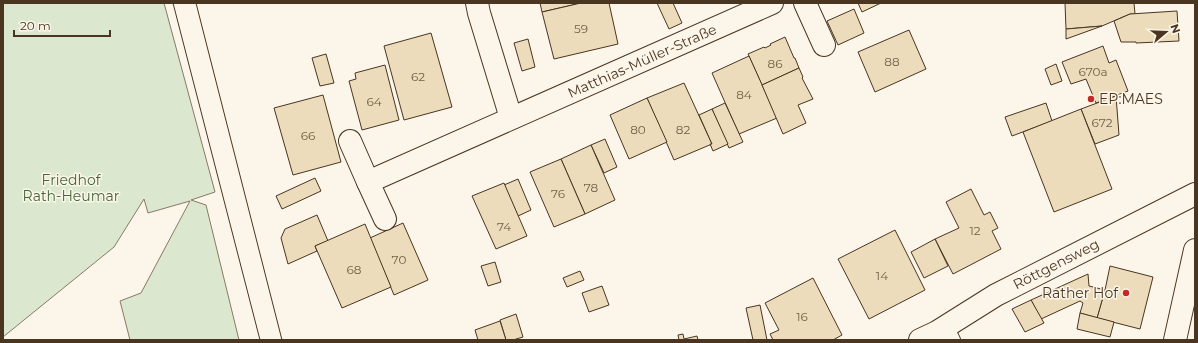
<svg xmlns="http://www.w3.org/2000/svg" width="1198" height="343" font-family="Montserrat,sans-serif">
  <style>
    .green { fill: #dce7d0; stroke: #887966 }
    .building { fill: #ecdcbc; stroke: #4a3520 }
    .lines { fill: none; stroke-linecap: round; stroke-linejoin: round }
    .service-casing { stroke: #4a3520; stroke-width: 16 }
    .minor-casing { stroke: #4a3520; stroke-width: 24 }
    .secondary-casing { stroke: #4a3520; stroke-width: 24 }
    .service { stroke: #fbf6e9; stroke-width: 14 }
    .minor { stroke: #fbf6e9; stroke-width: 22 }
    .secondary { stroke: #fbf6e9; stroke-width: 22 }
    .tram { stroke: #4a3520; stroke-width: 1 }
    .poi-dot { fill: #c62828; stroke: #fbf6e9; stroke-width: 1.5 }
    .labels { text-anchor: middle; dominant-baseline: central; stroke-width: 3; stroke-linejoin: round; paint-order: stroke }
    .number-label { font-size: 12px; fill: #725f47 }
    .street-label { font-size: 14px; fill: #4a3520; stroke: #fbf6e9 }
    .poi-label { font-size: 14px; fill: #4a3520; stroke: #fbf6e9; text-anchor: start }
    .park-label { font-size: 14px; fill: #436837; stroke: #fbf6e9 }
  </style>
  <rect width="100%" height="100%" fill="#fbf6e9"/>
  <path class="green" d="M3,3H164L215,192L191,200L206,205L239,340H130L120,301L141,293L190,201L148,213L144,199L114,247L3,337Z"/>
  <g class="building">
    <path d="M540,3H581L542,12Z"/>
    <path d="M581,3H609L618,44L554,59L542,12Z"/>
    <path d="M657,3H673L682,23L669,29Z"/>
    <path d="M858,3H881L862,12Z"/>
    <path d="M1065,3H1134L1135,14H1130L1102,26L1066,29Z"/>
    <path d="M854,9L864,33L838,45L827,21Z"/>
    <path d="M1177,11L1179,41L1136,43V42H1121L1114,21L1130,14Z"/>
    <path d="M1102,26L1066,39V29Z"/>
    <path d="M909,30L926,69L875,92L858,52Z"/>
    <path d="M431,33L452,107L404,120L384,46Z"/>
    <path d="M785,37L794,58H795L799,68L762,85L748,54L764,47L765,48L771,45L770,44Z"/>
    <path d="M528,39L535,67L522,71L514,43Z"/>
    <path d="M1103,46L1109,63L1116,60L1128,91L1096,103L1086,79L1071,84L1062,62Z"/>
    <path d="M326,54L334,83L320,86L312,58Z"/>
    <path d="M749,56L777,118L739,134L712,73Z"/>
    <path d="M1056,64L1062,81L1051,85L1045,69Z"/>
    <path d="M385,65L399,120L362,130L349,81L356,79L355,73Z"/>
    <path d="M799,68L803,77L802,78L813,99L798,105L806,123L783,134L762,85Z"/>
    <path d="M684,83L712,144L674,160L647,98Z"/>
    <path d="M323,95L341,162L293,175L274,108Z"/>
    <path d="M1116,96L1119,135L1095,144L1081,109Z"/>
    <path d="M647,98L667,142L629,159L610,115Z"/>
    <path d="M725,103L743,142L729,148L712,109Z"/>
    <path d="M1046,103L1052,121L1012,136L1005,117Z"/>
    <path d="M712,109L728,144L713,151L710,144H712L699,115Z"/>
    <path d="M1081,109L1112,189L1054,212L1023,132Z"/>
    <path d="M605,139L617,167L604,173L591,145Z"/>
    <path d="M591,145L615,200L585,214L561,159Z"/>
    <path d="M561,159L585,214L554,227L530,172Z"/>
    <path d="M315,178L321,191L282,209L276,196Z"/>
    <path d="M518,179L531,210L518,216L504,185Z"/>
    <path d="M504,183L527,236L496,249L472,196Z"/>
    <path d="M971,189L984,215L990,212L998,228L992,231L1001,249L953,274L935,239L959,228L946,202Z"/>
    <path d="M317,215L328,241L315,246L317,251L288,264L281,238L285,229Z"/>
    <path d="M403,223L428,280L394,295L370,238Z"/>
    <path d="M365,224L391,287L342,308L315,246Z"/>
    <path d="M895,230L925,290L869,319L838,259Z"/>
    <path d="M935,239L948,266L924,278L911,252Z"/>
    <path d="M495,262L501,282L488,286L481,266Z"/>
    <path d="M1110,266L1153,277L1140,329L1097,318L1105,290Z"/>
    <path d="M580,271L584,280L567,287L563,278Z"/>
    <path d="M1088,274L1089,286L1105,290L1097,318L1080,313L1083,303L1080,301L1041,319L1031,300Z"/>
    <path d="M813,278L842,335L833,340H773L770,334L779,330L765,303Z"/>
    <path d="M602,286L609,305L589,312L582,293Z"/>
    <path d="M1031,300L1044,323L1025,332L1012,309Z"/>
    <path d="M760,305L767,340H753L746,308Z"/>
    <path d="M1080,313L1114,322L1110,337L1077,329Z"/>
    <path d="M516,314L523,337L513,340H506L500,320Z"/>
    <path d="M500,321L506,340H478L475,330Z"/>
    <path d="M683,334L684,339L697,336L698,340H679L678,335Z"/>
  </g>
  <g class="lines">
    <defs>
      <path id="service" d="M946,326L953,340"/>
      <g id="minor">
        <path d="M477,3L479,13L511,118"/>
        <path d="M805,3L824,45"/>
        <path d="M350,141L368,182L772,3"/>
        <path d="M368,182L385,219"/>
        <path d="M920,340L937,332L996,295L1195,194"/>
      </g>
      <path id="secondary" d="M1175,340L1195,250"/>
    </defs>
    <use href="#service" class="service-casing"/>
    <use href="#minor" class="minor-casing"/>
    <use href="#secondary" class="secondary-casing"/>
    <use href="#service" class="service"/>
    <use href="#minor" class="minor"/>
    <use href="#secondary" class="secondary"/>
    <g class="tram">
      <path d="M173,3L260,340"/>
      <path d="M196,3L282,340"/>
    </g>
  </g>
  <g class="poi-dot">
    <circle cx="1091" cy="99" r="4"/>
    <circle cx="1126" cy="293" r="4"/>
  </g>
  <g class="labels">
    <g class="number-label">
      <text x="581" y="28">59</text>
      <text x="892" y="61">88</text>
      <text x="775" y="63">86</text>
      <text x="1093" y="71">670a</text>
      <text x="418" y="76">62</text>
      <text x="744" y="94">84</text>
      <text x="374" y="101">64</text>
      <text x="1102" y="122">672</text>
      <text x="638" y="129">80</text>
      <text x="683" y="129">82</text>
      <text x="308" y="135">66</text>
      <text x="591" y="187">78</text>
      <text x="558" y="193">76</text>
      <text x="504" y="226">74</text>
      <text x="975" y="230">12</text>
      <text x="399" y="259">70</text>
      <text x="354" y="269">68</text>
      <text x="882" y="275">14</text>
      <text x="802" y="316">16</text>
    </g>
    <g class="street-label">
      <text transform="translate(642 61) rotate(-24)">Matthias-Müller-Straße</text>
      <text transform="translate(1056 264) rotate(-27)">Röttgensweg</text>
    </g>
    <g class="poi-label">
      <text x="1099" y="99">EP:MAES</text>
      <text x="1118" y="293" text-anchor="end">Rather Hof</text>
    </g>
    <g class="park-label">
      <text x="71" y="180">Friedhof<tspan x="71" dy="16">Rath-Heumar</tspan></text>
    </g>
  </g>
  <rect width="1198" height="343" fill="none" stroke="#4a3520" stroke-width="8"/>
  <g transform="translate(1166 32) rotate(71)" stroke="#fbf6e9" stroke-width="3" paint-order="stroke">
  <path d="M0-3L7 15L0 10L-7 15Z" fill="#4a3520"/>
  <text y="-6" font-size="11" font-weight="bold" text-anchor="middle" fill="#4a3520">N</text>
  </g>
  <path d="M14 30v6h96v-6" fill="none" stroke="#4a3520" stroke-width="2"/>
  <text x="20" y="30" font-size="12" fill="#4a3520" stroke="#fbf6e9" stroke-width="3" paint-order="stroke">20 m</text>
</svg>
